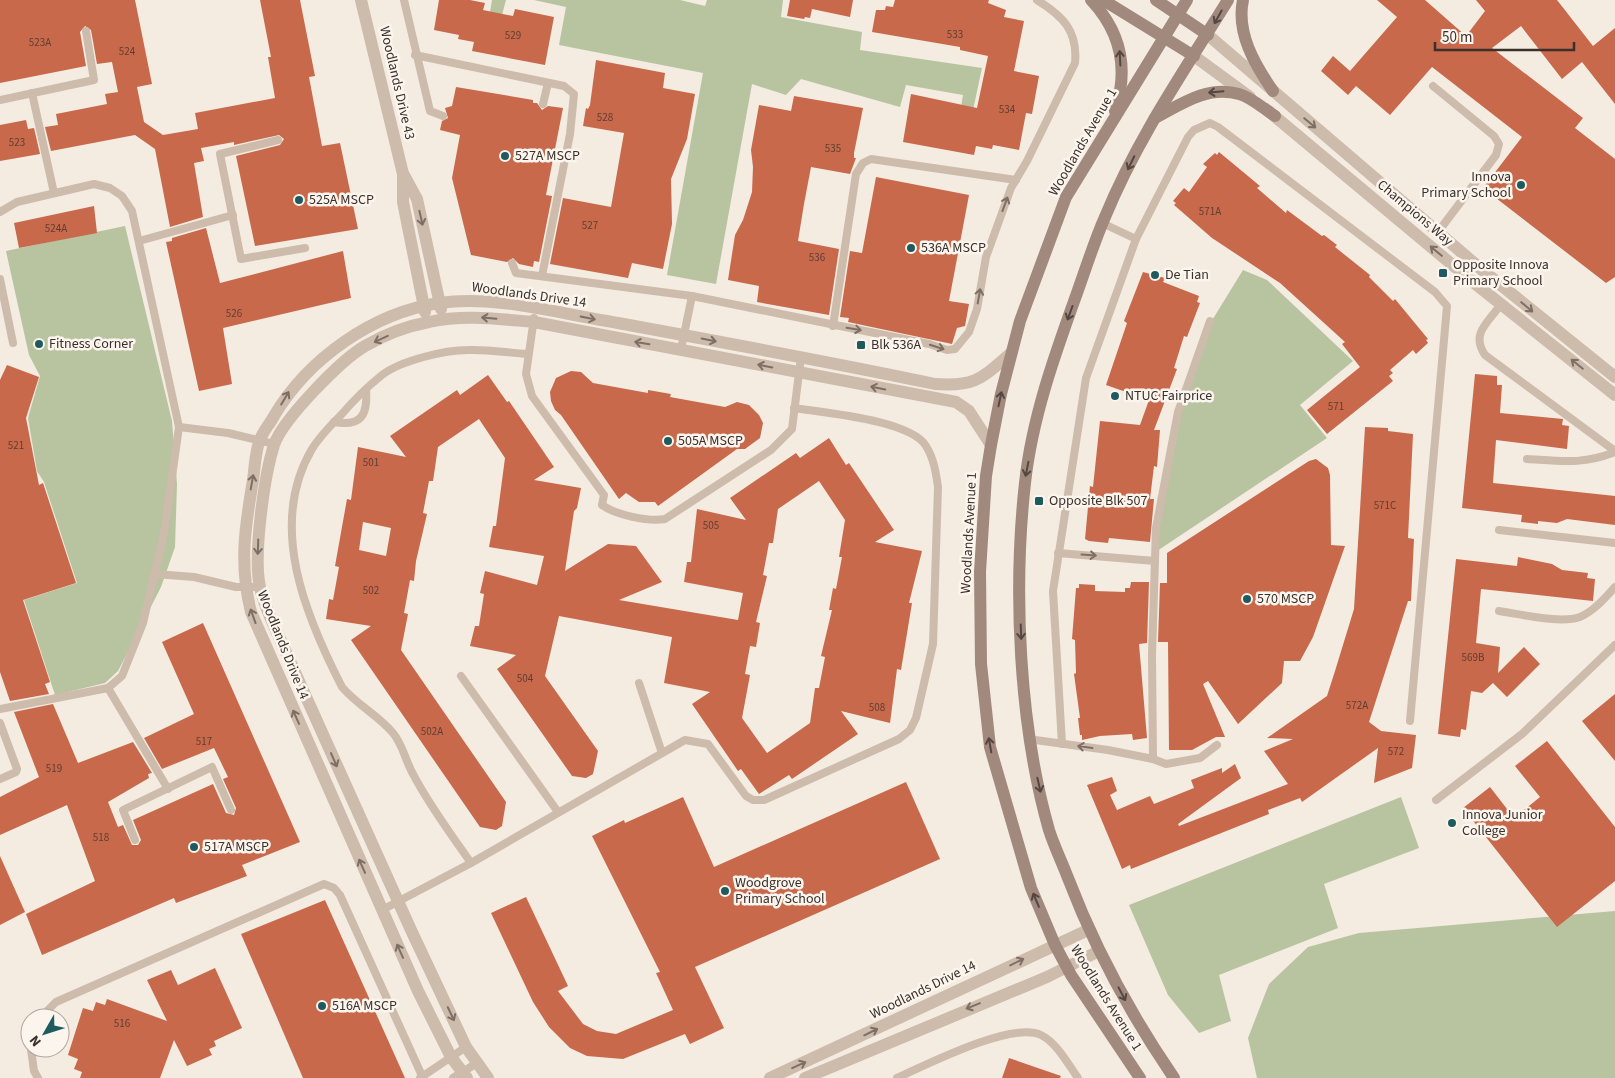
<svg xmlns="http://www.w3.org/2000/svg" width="1615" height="1078" font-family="'Source Sans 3',sans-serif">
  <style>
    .green { fill: #b8c4a0 }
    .building { fill: #c8694b; fill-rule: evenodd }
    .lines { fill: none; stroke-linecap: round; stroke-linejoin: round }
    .lane { stroke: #cdbbac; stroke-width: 8 }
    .street { stroke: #cdbbac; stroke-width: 12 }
    .secondary { stroke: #a18a7d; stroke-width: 12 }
    .oneway { stroke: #544640 }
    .oneway2 { stroke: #7d6f65 }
    .poi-dot { fill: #1f5a5e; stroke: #fbf5ee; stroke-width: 2 }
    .labels { text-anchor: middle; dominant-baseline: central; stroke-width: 5; stroke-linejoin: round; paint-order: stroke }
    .number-label { font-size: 11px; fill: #5e3e33 }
    .street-label { font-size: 14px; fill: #3b302b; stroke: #fbf5ee }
    .poi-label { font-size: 14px; fill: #3b302b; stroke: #fbf5ee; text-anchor: start }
  </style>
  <rect width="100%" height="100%" fill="#f4ebe1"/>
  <g class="green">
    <path d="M492,0H506L502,15L490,12Z"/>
    <path d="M534,0H680L705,6L707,0H783L781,17L862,32L860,50L982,68L973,110L961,107L963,95L906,85L900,107L801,79L786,95L752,84L716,284L667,275L703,73L559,45L566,7Z"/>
    <path d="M125,226L172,421L177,484L175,547L161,587L118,671L105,683L55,695L24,600L77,583L44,482L37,471L28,418L40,376L29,355L6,251Z"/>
    <path d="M1243,270L1267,280L1353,361L1300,405L1327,438L1157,551V528L1180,412L1211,322Z"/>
    <path d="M1401,797L1419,848L1324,884L1338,928L1219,975L1231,1021L1199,1033L1168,995L1129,905Z"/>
    <path d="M1615,911V1078H1257L1248,1038L1269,984L1308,947L1359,933Z"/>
  </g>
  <g class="building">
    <path d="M0,0H135L152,84L137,87L144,122L163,135L198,129L195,113L275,98L268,57H271L260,0H300L315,76L309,77L322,146L340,143L358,229L255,246L236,156L280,145L284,139L279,135L234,145V142L201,148L204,161L194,163L203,217L170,227L155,149L135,135L51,151L45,127L58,125L56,114L107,104L105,94L118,92L112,62L97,64L91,30L85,26L80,32L86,66L0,83Z"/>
    <path d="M439,0H470L485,3L483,10L513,16L515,9L554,17L545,65L472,51L474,42L458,39L459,35L434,30Z"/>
    <path d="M790,0H853L850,17L812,9L810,18L805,17L804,19L787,16Z"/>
    <path d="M895,0H989L988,3L1006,10L1004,17L1024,21L1014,71L1039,76L1032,114L1026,113L1019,150L993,145L992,149L976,146L974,155L903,142L911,94L977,108L988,56L960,50V47L872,32L876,10H885L886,6L893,7Z"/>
    <path d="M1377,0H1425L1466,36L1485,11L1476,0H1557L1593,46L1615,28V104L1582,62L1562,79L1521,26L1492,48L1583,118L1575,128L1615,159V277L1606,283L1483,188L1522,137L1432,67L1390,115L1356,86L1348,95L1321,71L1333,56L1350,71L1397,17Z"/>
    <path d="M596,60L665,73L663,88L695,94L687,139L671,179L672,224L663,269L632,263L628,278L550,264L563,198L611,207L624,133L583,126L586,108L588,109L590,105Z"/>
    <path d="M456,87L533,100V103H537L542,110L548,106L563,108L546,195L552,196L539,262L534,261L533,267L519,264L513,258L507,262L471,255L452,178L460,135L440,130L442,121L448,118L445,108L452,106Z"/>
    <path d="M794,96L863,108L854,153V158H856L850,174L811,167L804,204L798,241L839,249L829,315L757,302L759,286L728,280L735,235L743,220L752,192L753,167L751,150L759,105L791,111Z"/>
    <path d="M26,120L28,129L34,128L40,154L0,161V125Z"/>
    <path d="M1219,152L1260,186L1257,188L1286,213L1287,210L1322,236L1324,235L1337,245L1335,247L1370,275L1369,277L1393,301L1395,299L1428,339L1426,340L1428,343L1416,354L1413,350L1390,370L1393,373L1389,376L1393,381L1327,434L1307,410L1360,367L1342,344L1345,342L1280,283L1212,238L1174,205L1176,203L1173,201L1184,188L1189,192L1207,167L1203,164L1215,153L1217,155Z"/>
    <path d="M876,177L969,195L949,301L969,304L965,326L957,328L952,344L848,322L849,318L840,317L850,251L862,253Z"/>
    <path d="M94,206L97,233L19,248L14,223Z"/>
    <path d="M206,228L220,283L343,251L351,298L223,328L232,384L199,391L166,242L172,241V238Z"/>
    <path d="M1143,272L1165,278L1163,282L1199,296L1197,302L1200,303L1187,337L1184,336L1174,368L1177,369L1154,430H1160L1157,467L1154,466L1150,499H1154L1150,542L1109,538L1108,543L1089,541L1085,539L1090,486L1093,487L1100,421L1140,425L1149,400L1106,385L1127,323L1124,321Z"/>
    <path d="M7,365L39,377L26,418L39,485L43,483L76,583L23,600L50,682L45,684L49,694L10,701L0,672V380Z"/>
    <path d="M571,371L581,372L593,383L648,393V390L671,394L670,397L725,407L737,402L749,405L759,415L763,423L760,438L745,449H737L658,506L655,502H639L626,493L619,499L561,415L555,410L551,401L550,392L556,378Z"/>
    <path d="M1475,374L1497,376V385H1502L1500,413L1563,419L1562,425L1569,426L1567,449L1496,440L1493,483L1615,496V525L1567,519L1557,523L1538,521V524L1521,522L1522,515L1462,508Z"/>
    <path d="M488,375L507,402L509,401L554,467L534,480L581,488L577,508L574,511L565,571L608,544L636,546L662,582L619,600L738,620L743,593L684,582L687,562H691L697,509L746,520L730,498L796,453L800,458L829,438L846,465L849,463L894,530L875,542L922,551L909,603H912L901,670L897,669L890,723L841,711L858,734L792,779L789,775L759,794L741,769L738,771L692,704L710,692L664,683L672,637L559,616L545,676L598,751L593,774L586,778L572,776L497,669L516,655L470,646L475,626H479L484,594L480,593L485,571L537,585L544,556L489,547L493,526H496L505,458L479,419L438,447L433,481H429L423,513L427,514L416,561L414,581L410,580L404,613L408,614L401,650L506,802L502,826L496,830L480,827L351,640L371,626L326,619L329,599L333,600L339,567L335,566L347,499L351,500L358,447L406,457L390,436L457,390L460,395ZM819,481L845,520L839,557H842L836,589L833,588L829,610H832L821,656L825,657L819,688H815L810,723L767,753L742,718L750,675L745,674L750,646L756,647L760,623L756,622L767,576L763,575L769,543H773L778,509ZM363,522L391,528L386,556L359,550Z"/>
    <path d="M1365,427L1388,428V431L1413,434L1408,538L1414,539L1411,601H1408L1369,722L1381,731L1416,735L1412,768L1374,783L1378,748L1302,802L1300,798L1268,810L1269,814L1131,869L1130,865L1122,869L1087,785L1112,777L1117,791L1110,795L1117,810L1150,796L1154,804L1194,788L1191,780L1222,768V773L1235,764L1241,778L1178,824L1179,826L1288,784L1264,751L1293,739L1267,738L1327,696L1335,671L1354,609Z"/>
    <path d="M1316,459L1328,468L1330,475L1331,545L1345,546L1313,637L1300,661H1284L1282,683L1238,724L1208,681L1203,684L1225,737H1216L1192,750H1169L1168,642H1158L1160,583H1167V553L1309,461Z"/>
    <path d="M1518,557L1552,564L1562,570L1588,573L1587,578L1595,579L1593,601L1481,589L1476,643L1500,647L1498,673L1524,647L1540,664L1507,697L1493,683L1482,693L1471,691L1466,730L1461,729L1460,737L1438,734L1456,559L1517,566Z"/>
    <path d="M1131,582H1149L1147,643L1139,644L1147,738L1133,740L1132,734L1100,736L1082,740V735H1080L1078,718H1080L1074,674L1076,673L1075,640L1072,639L1076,588H1079V584L1095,585V591L1125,592V588H1130Z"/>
    <path d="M203,623L300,842L242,865L247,876L176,903L174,898L42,955L26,914L95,881L67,805L0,835V797L39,777L14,712L53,704L78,763L133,742L152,773L148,774L149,778L108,802L118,827L123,825L132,845H138L141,840L133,820L213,784L226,813L234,815L236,808L223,779L228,777L214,748L162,769L144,738L194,714L162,642Z"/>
    <path d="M1615,694V761L1582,721Z"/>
    <path d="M1547,741L1615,827V881L1557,927L1463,808L1490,787L1514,818L1540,797L1515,766Z"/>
    <path d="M906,782L940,859L695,967L724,1028L690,1044L685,1034L623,1059L587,1056L570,1048L549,1027L533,1002L491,913L526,897L568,986L558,991L583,1024L597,1031L616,1034L673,1010L656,973L660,972L592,836L624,820L625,823L683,797L714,867Z"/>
    <path d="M0,856L25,912L0,925Z"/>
    <path d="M325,900L405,1078H303L241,934Z"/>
    <path d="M215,968L242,1028L214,1041L216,1046L209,1049L212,1055L187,1066L174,1040L160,1078H80L82,1072L74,1069L78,1059L68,1055L83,1008L93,1011L96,1002L105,1005L107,999L167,1021L147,980L171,970L178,985Z"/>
    <path d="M1009,1058L1061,1076L1060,1078H1002Z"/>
  </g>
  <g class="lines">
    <g class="lane">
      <path d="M404,0L430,111L443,116"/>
      <path d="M415,55L564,86L574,94L570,134L542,276"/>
      <path d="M1433,86L1494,136L1499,144L1496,155L1438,232"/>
      <path d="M32,93L54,193"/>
      <path d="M0,100L94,80L86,31"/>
      <path d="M543,104L548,83"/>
      <path d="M278,140L220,154L241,259L305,248"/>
      <path d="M0,212L17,202L94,184L110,188L122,196L132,211L179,427L164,533L143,623L122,676L108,688L0,709"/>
      <path d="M1102,223L1136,239"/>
      <path d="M139,241L233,215"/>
      <path d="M512,263L516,273L692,296L929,344L947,350L955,349L969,332L977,309L986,257L1011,188L1027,161L1075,63C1078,31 1063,16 1037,0"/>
      <path d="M0,279L13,343"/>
      <path d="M1501,304C1489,322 1470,333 1485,355L1615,451"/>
      <path d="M534,318L526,374L532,396L604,495L602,505C616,515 648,522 665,519L771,450L792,429L801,357"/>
      <path d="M833,326L856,174L863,163L871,159L1016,180"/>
      <path d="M681,349L692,296"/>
      <path d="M334,422C361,427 368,415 366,390"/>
      <path d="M179,427L228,433L274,444"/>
      <path d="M1527,459C1560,461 1583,465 1615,452"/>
      <path d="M1499,530L1615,543"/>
      <path d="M1058,553L1155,561"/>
      <path d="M155,574L194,577L236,587H259"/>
      <path d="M1499,611C1520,614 1560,624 1580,617C1594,611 1605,598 1615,587"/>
      <path d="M461,676L558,812"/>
      <path d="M639,683L662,753"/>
      <path d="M108,688L168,789"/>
      <path d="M0,723L17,769L16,772L0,779"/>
      <path d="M1028,739L1108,750L1153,759L1166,764L1200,758L1217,745"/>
      <path d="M1062,744L1053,591L1086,378L1136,239L1188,137L1194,130L1210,123L1218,127L1435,292L1447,306L1410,721"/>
      <path d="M1153,759L1152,655L1156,528L1178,412L1210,321"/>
      <path d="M1436,800L1522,734L1615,645"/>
      <path d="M135,840L123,810L212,767L231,810"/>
      <path d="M471,863C451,834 429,805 413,774C405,760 403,745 393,733C378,715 357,705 342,687C306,617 267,525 312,449C320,436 330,426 341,415C353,401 367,387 382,375C400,361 444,350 468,350C488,349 508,353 528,354"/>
      <path d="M382,910L471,863L685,740L708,744L746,796L753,800H764L899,739L910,730L916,718L933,644L938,487C936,473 934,459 926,446C910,420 825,413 794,408"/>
      <path d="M40,1018L56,1002L324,884L334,888L340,895L423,1078"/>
      <path d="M30,1042L34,1071L38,1078"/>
      <path d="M420,1078L466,1047"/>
      <path d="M453,1078L477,1063"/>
      <path d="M897,1078C926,1065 1012,1021 1041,1035C1057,1043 1068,1064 1078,1078"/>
    </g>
    <g class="street">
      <path d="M361,0L403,174V202L425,312"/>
      <path d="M1208,35L1481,269L1615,377"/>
      <path d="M1194,56L1250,97"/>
      <path d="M1266,109L1473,282L1615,395"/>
      <path d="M404,175L417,199L441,309"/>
      <path d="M467,1078L451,1057L418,991L251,612C239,564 245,527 253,480C255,467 255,451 260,440C263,431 270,424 274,416C308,359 372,313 439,303C494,295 552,312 607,321C716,341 826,361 935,384C976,387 982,378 1011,353"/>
      <path d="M488,1078L466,1047L411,930L271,619C267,609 262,598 260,587C253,556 264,477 274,445C283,419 341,360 365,346C384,335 407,326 429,322C464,314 498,319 534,322L956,402L969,411L991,445"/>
      <path d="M770,1078L1088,930"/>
      <path d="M805,1078L1047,977L1099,951"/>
    </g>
    <g class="secondary">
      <path d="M1091,0C1121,32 1129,69 1115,111"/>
      <path d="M1103,0L1194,56"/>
      <path d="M1156,0L1208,35"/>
      <path d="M1243,0C1236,33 1255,65 1273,91"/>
      <path d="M1155,118C1181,104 1208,85 1239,94C1251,97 1264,109 1275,116"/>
      <path d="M1140,1078L1071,975L1055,945L1031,888L990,747L981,664L980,572L986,476L991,445L1001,394L1020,321L1066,197L1187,0"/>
      <path d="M1174,1078C1131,1015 1095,949 1068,878C1062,862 1054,846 1049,830C1019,725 1013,591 1025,483C1032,418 1055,354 1077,293C1086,268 1094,242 1105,217C1137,139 1184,71 1228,0"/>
    </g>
  </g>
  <defs><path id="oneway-shaft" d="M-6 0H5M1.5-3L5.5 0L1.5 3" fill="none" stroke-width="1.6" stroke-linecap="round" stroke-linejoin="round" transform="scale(1.25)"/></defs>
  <g class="oneway">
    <use href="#oneway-shaft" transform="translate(1218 17) rotate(119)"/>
    <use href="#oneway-shaft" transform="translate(1120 58) rotate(-93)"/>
    <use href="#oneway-shaft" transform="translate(1216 92) rotate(175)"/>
    <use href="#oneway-shaft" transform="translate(1131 163) rotate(116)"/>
    <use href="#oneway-shaft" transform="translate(1070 313) rotate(110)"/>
    <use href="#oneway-shaft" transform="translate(1000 399) rotate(-78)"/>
    <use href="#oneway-shaft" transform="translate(1027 469) rotate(101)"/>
    <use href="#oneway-shaft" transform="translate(1021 632) rotate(88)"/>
    <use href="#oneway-shaft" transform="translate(990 745) rotate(-100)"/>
    <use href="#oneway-shaft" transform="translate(1039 785) rotate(77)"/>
    <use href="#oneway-shaft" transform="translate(1036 900) rotate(-113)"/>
    <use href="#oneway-shaft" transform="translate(1122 994) rotate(62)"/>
  </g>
  <g class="oneway2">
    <use href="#oneway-shaft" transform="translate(1310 123) rotate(40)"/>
    <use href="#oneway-shaft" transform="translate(1005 204) rotate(-70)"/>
    <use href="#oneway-shaft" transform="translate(421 218) rotate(77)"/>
    <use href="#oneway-shaft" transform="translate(1436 251) rotate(-140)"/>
    <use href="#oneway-shaft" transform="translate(979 296) rotate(-80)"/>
    <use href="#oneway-shaft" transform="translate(1527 307) rotate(40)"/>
    <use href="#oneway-shaft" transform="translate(489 318) rotate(-175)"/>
    <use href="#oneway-shaft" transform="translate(588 318) rotate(11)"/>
    <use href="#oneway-shaft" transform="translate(854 329) rotate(9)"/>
    <use href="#oneway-shaft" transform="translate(381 339) rotate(155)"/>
    <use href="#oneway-shaft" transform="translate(709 340) rotate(12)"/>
    <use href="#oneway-shaft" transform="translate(642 343) rotate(-171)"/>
    <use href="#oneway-shaft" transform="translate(937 347) rotate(18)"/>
    <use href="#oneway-shaft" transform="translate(1577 364) rotate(-141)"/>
    <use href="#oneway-shaft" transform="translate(765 366) rotate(-169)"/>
    <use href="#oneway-shaft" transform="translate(878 388) rotate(-169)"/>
    <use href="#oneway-shaft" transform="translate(285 398) rotate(-59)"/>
    <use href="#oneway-shaft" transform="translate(252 482) rotate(-80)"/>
    <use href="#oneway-shaft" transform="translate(258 547) rotate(92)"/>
    <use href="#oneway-shaft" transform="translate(1089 555) rotate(4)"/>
    <use href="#oneway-shaft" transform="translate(253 616) rotate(-110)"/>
    <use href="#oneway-shaft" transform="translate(296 717) rotate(-114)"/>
    <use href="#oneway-shaft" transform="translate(1085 747) rotate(-172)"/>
    <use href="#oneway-shaft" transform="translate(334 760) rotate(66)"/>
    <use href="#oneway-shaft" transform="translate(362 866) rotate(-114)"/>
    <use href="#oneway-shaft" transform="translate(400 951) rotate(-114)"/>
    <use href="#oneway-shaft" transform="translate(1017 962) rotate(-26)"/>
    <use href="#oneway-shaft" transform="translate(973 1006) rotate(158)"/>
    <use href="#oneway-shaft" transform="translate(451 1014) rotate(65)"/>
    <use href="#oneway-shaft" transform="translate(871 1032) rotate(-26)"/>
    <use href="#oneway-shaft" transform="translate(799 1065) rotate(-24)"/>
  </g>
  <g class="poi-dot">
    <circle cx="505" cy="156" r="5"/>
    <circle cx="1521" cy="185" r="5"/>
    <circle cx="299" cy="200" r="5"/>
    <circle cx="911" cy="248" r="5"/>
    <rect x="1438" y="268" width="10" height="10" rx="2.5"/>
    <circle cx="1155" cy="275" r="5"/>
    <circle cx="39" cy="344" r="5"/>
    <rect x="856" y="340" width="10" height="10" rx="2.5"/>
    <circle cx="1115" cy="396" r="5"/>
    <circle cx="668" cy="441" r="5"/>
    <rect x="1034" y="496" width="10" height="10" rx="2.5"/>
    <circle cx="1247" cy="599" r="5"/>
    <circle cx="1452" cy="823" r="5"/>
    <circle cx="194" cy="847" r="5"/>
    <circle cx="725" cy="891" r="5"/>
    <circle cx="322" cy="1006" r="5"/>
  </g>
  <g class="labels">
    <g class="number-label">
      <text x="955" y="34">533</text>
      <text x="513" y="35">529</text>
      <text x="40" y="42">523A</text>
      <text x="127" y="51">524</text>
      <text x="1007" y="109">534</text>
      <text x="605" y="117">528</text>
      <text x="17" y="142">523</text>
      <text x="833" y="148">535</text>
      <text x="1210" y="211">571A</text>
      <text x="590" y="225">527</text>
      <text x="56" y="228">524A</text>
      <text x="817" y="257">536</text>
      <text x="234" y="313">526</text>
      <text x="1336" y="406">571</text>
      <text x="16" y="445">521</text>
      <text x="371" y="462">501</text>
      <text x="1385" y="505">571C</text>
      <text x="711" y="525">505</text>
      <text x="371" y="590">502</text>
      <text x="1473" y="657">569B</text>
      <text x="525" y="678">504</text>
      <text x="1357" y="705">572A</text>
      <text x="877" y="707">508</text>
      <text x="432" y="731">502A</text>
      <text x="204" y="741">517</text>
      <text x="1396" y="751">572</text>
      <text x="54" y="768">519</text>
      <text x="101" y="837">518</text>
      <text x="122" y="1023">516</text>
    </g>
    <g class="street-label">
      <text transform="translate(397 83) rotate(77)">Woodlands Drive 43</text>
      <text transform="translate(1083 142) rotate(-60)">Woodlands Avenue 1</text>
      <text transform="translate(1415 213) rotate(40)">Champions Way</text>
      <text transform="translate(529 295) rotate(8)">Woodlands Drive 14</text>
      <text transform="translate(969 533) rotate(-87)">Woodlands Avenue 1</text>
      <text transform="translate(283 645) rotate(68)">Woodlands Drive 14</text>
      <text transform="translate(923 990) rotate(-26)">Woodlands Drive 14</text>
      <text transform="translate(1106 998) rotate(58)">Woodlands Avenue 1</text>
    </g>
    <g class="poi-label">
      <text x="515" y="156">527A MSCP</text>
      <text x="1511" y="177" text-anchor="end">Innova<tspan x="1511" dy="16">Primary School</tspan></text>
      <text x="309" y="200">525A MSCP</text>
      <text x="921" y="248">536A MSCP</text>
      <text x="1453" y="265">Opposite Innova<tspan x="1453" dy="16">Primary School</tspan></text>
      <text x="1165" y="275">De Tian</text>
      <text x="49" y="344">Fitness Corner</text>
      <text x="871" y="345">Blk 536A</text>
      <text x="1125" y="396">NTUC Fairprice</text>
      <text x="678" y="441">505A MSCP</text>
      <text x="1049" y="501">Opposite Blk 507</text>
      <text x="1257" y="599">570 MSCP</text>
      <text x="1462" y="815">Innova Junior<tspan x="1462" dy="16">College</tspan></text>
      <text x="204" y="847">517A MSCP</text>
      <text x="735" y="883">Woodgrove<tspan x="735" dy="16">Primary School</tspan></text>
      <text x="332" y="1006">516A MSCP</text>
    </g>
  </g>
  <g transform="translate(45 1033) rotate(231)"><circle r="24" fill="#fbf5ee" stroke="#aea6a0"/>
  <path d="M0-4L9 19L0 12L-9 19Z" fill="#1f5a5e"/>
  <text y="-8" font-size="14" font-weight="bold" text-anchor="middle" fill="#3b302b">N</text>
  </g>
  <path d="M1435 42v8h139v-8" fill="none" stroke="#3b302b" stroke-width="2.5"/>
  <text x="1442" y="42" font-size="15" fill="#3b302b" stroke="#fbf5ee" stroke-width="4" paint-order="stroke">50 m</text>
</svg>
